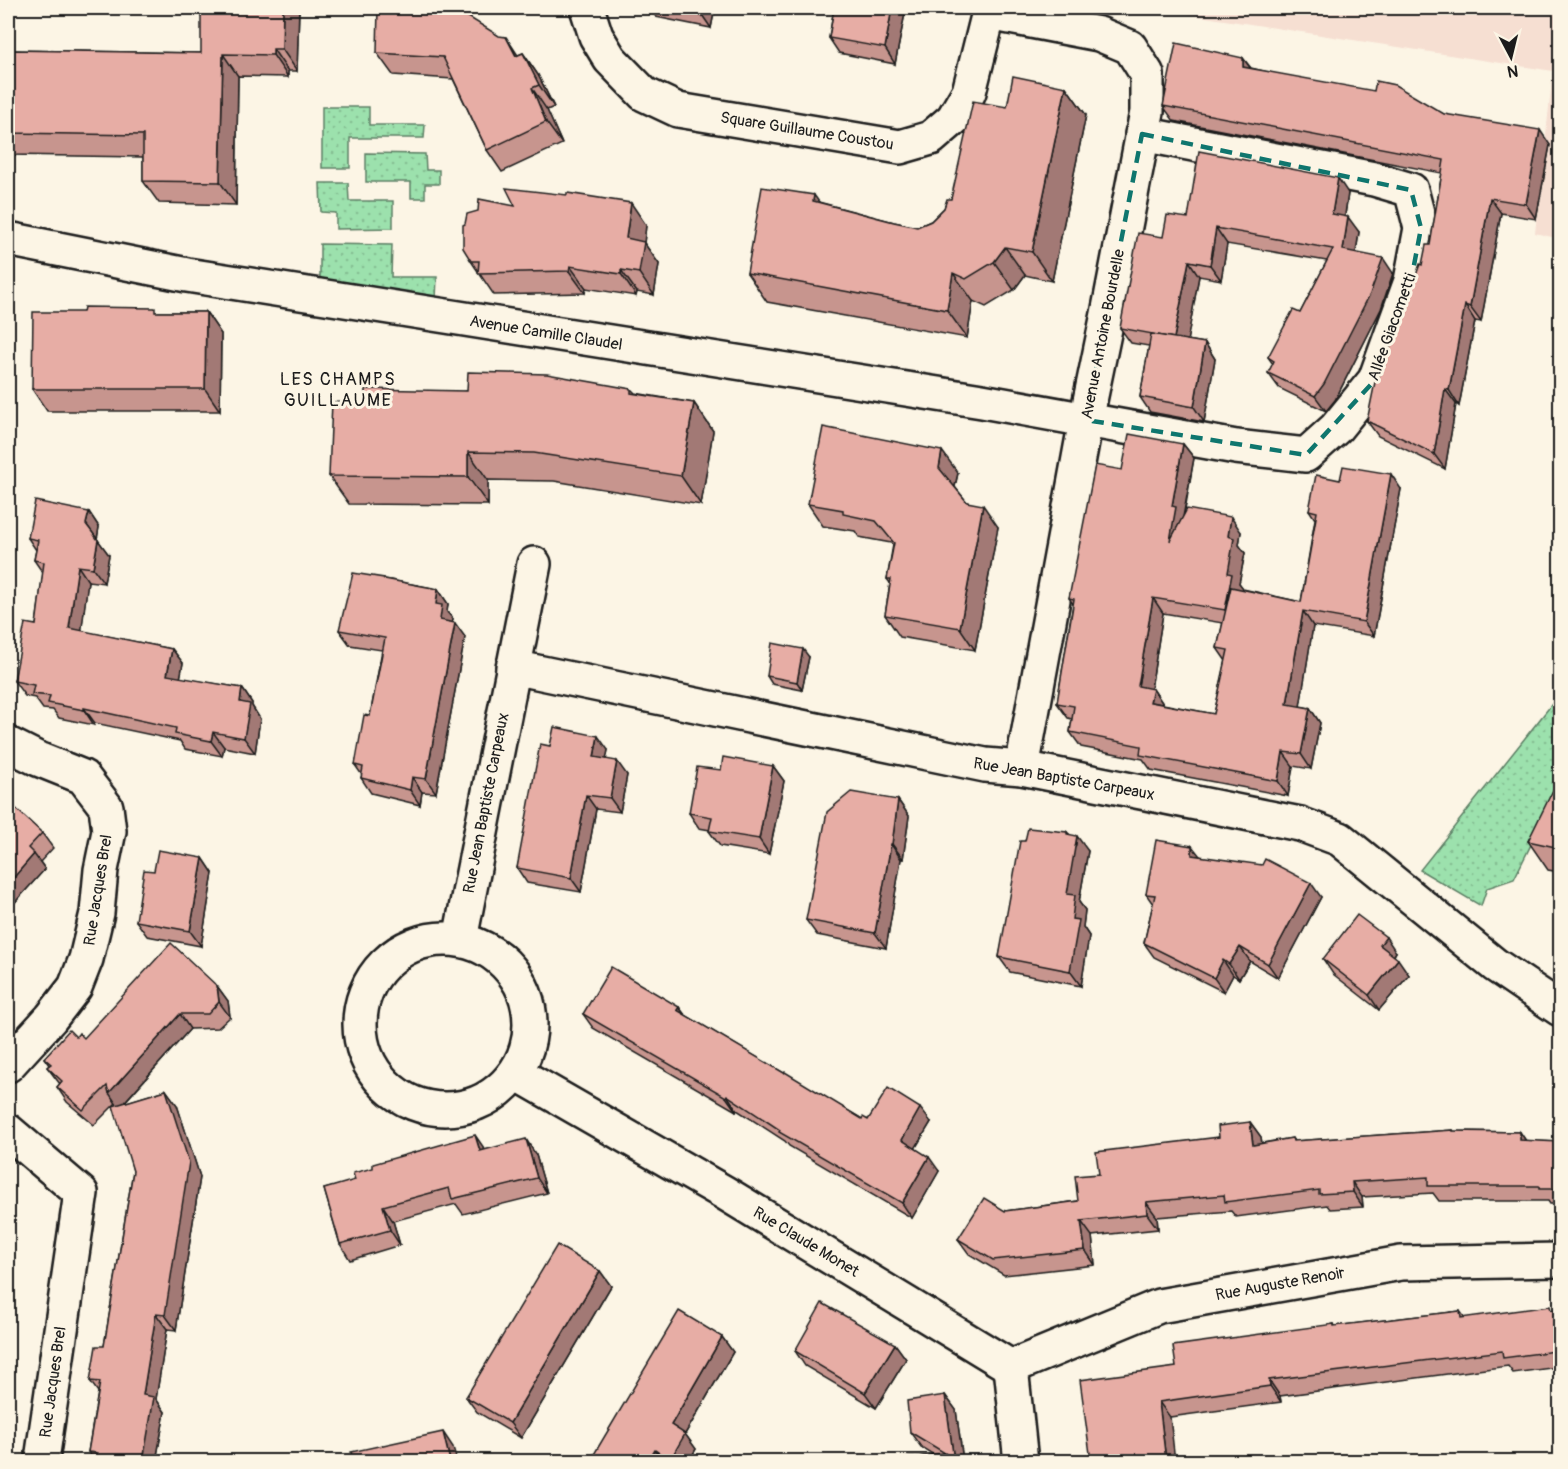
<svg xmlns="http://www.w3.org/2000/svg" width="1568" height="1469" font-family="Pangolin,sans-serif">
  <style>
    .built { fill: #f6dfd2 }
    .grass { fill: url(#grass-dots); stroke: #5c7e64; stroke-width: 1.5 }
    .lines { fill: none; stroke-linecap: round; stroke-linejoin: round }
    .minor-casing { stroke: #1c1c1c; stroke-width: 38 }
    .minor { stroke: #fcf5e5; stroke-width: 33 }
    .wall { fill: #c7958e; stroke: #1c1c1c; stroke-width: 1.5; fill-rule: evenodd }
    .shaded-wall { fill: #a27974; stroke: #1c1c1c; stroke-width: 1.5 }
    .building { fill: #e7ada5; stroke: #1c1c1c; stroke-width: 1.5 }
    .marked { fill: none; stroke: #0f766e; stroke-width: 4.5; stroke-dasharray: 12 8; stroke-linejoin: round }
    .labels { text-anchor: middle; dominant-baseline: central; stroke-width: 6; stroke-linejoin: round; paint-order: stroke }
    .street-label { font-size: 16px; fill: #1c1c1c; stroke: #fcf5e5 }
    .neighbourhood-label { font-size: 18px; letter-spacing: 1.5px; fill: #1c1c1c; stroke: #fcf5e5 }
  </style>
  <defs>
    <pattern id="grass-dots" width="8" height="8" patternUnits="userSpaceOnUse" patternTransform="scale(1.5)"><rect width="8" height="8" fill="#9ce1ad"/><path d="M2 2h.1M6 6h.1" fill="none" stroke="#86c094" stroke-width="1.8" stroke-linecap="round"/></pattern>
  </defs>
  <rect width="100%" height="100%" fill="#fcf5e5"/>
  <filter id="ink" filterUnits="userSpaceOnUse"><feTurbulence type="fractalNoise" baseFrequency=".0167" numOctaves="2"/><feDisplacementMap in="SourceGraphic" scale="12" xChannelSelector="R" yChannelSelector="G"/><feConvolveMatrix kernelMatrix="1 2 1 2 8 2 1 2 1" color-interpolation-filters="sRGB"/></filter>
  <g filter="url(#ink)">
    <path class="built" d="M1147,8H1560V239L1535,233L1553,71Z"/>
    <g class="grass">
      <path d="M322,107H369V125H425L424,138H350V168H322Z"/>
      <path d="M366,153L425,154L426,170H439V184H425V198H411V182H366Z"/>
      <path d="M320,183H348L349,201H393V228L336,229V213L321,212Z"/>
      <path d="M320,244L392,245L391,277H437L436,299L320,279Z"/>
      <path d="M1560,694V788H1559L1514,879L1487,888L1481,906L1420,870Z"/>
    </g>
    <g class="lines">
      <defs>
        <g id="minor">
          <path d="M587,8L596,36L610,59L644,94L678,110L900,147L931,138L953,119L969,92L990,8"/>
          <path d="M989,13L1099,34L1130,47L1147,74V112L1108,314L1086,420L1022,768"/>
          <path d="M8,239L187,275L982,401L1236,447L1306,455L1336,428L1375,380L1411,281L1421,228L1411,190L1374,179L1142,134"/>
          <path d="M513,667L985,765L1022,768L1300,824L1340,839L1495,965L1560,1009"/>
          <path d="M8,744L38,759L83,777L106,807L109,831L101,870L97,913L86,959L75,987L51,1018L8,1065"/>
          <circle cx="445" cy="1024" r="85"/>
          <path d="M460,939L534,564"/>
          <path d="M516,1073L725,1193L1011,1367L1021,1462"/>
          <path d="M8,1131L81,1193L43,1453"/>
          <path d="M1011,1367L1159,1306L1401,1263L1560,1260"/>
        </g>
      </defs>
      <use href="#minor" class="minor-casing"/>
      <use href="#minor" class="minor"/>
    </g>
    <g class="wall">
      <path d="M299,8L297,71H288V77L238,76L236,205L159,203L143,181V157L8,155V50L201,53Z"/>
      <path d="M650,8H715L711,28L656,17Z"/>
      <path d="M834,8H906L895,64L839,53L829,38Z"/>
      <path d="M377,53L518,55L523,53L538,75L554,107L547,110L562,144L502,172L487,150L453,79L393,75Z"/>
      <path d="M1243,58L1251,68L1444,114L1550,145L1536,219L1501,213L1481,322L1475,321L1459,406L1456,404L1445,469L1378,436L1367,421L1382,371L1422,265L1430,245L1442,173L1174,121L1163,106Z"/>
      <path d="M1066,87L1086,115L1052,281L1025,275L1014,290L986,307L973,301L967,338L767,302L747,273L819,202L894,222L917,227L931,221L944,208L951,199L1007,107Z"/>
      <path d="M1348,193L1345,216L1359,232L1356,253L1393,273L1381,309L1335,400L1326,411L1279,388L1268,373L1273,364L1268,357L1300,313L1327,261L1227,244L1221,280L1199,276L1187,340L1205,343L1215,359L1204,422L1150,412L1140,397L1149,346L1131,343L1120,328L1163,237L1188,218Z"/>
      <path d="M515,206L646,225L644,243L659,264L654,295L637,292L636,296L586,288L585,293L494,295L471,261Z"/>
      <path d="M83,312H206L221,334L220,411H47L32,389Z"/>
      <path d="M631,389L635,393L694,403L713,431L701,505L554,481L488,480V505L349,504L329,476L365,403L467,391Z"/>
      <path d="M1183,444L1194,458L1184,516L1241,532L1239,545L1245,553L1239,583L1243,589L1301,602L1315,519L1309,510L1401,489L1374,636L1313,626L1300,706L1310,708L1320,723L1311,769L1293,766L1288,796L1151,770L1143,759L1081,747L1070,732L1072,719L1068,718L1057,703L1073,604L1069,598L1122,470ZM1163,613L1223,623L1217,648L1226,661L1214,714L1163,704L1153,689H1151Z"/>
      <path d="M958,473L955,487L967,502L998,527L975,650L900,637L885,615L890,583L887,579L893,545L891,543L859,537L855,531L823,526L808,504Z"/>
      <path d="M89,512L99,527L97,539L109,555L104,583L88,581L81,631L172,649L183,663L180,678L242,688L252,703V706L260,719L255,753L224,747L222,756L185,749L180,741L95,723L94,725L59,718L53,710L43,709L35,698L25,696L14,681L36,625L43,573L34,560L36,550L28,538Z"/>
      <path d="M384,578L385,579L438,589L448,604L447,612L453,619L452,622L465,637L436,793L422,792L420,805L371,793L361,778L362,775L355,765L370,716L382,650L350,645L339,630Z"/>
      <path d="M809,657L802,690L772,684L767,676Z"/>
      <path d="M550,746L608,750L606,759L627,775L620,812L596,809L581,892L527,883L517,868Z"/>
      <path d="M773,766L784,781L769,854L720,846L709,831L710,830L699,828L689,813L721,770Z"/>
      <path d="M1560,789V872L1548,870L1528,841Z"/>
      <path d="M898,800L909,816L903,859H901L886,948L817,935L806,920Z"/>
      <path d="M8,803L42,833L53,848L40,862L45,869L8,910Z"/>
      <path d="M1067,832L1088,851L1079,902L1085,910L1083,927L1089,936L1081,986L1010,972L999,957L1025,841Z"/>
      <path d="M1199,856L1321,897L1278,978L1250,961L1239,979L1233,975L1224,992L1154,957L1144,943L1153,904L1146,894Z"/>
      <path d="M203,858L213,873L201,946L147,936L136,921L154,871Z"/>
      <path d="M1396,952L1394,956L1409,975L1379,1010L1333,974L1323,959Z"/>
      <path d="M217,986L228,1001L230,1017L218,1028L190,1029L124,1103L166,1090L177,1105L200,1177L176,1330L167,1329L156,1399L165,1412L156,1461H94L88,1452L98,1392L90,1381L104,1346L133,1171L117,1105L116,1103L94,1125L67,1102L57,1087L60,1084L47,1067L49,1065L44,1058L76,1037L84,1038Z"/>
      <path d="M679,1007L685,1015L862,1119L931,1122L915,1148L939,1171L912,1218L789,1146L785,1141L737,1110L736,1111L593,1028L583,1014Z"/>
      <path d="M1250,1122L1261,1137L1262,1143L1292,1138L1294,1141L1453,1130L1454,1131L1520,1132L1526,1141L1560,1142V1204H1550L1548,1201H1439L1433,1193L1362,1197L1363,1207L1330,1209L1327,1205L1236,1217L1231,1211L1157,1217L1158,1229L1092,1236L1095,1265L1004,1275L969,1254L958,1239L1005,1211L1078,1201L1099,1174L1219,1137Z"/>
      <path d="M485,1150L536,1155L547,1193L463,1214L456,1204L393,1221L400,1245L350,1260L340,1244L324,1189Z"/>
      <path d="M600,1271L611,1286L521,1438L477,1412L466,1397Z"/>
      <path d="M1560,1309V1370L1558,1367L1513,1373L1508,1366L1280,1396L1281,1402L1170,1417L1091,1461L1176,1367L1334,1324L1335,1326L1460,1311L1465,1318Z"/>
      <path d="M722,1337L733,1352L685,1434L696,1449L689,1461H590Z"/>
      <path d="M895,1344L906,1359L876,1408L805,1366L795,1351Z"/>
      <path d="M945,1395L956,1410L963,1461H889L934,1455L921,1447L910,1432Z"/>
    </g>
    <g class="shaded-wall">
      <path d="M283,8H299L297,71L282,49Z"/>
      <path d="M701,8H715L711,28L700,12Z"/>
      <path d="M892,8H906L895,64L885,48Z"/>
      <path d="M506,37L521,60L516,56Z"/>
      <path d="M273,49L288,71V77L273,55Z"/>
      <path d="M523,53L538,75L554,107L539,85Z"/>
      <path d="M223,54L238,76L236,205L220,182Z"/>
      <path d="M1243,58L1254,73L1243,67Z"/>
      <path d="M1066,87L1086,115L1052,281L1032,252Z"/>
      <path d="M532,88L547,110L562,144L546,122Z"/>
      <path d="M1540,130L1550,145L1536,219L1526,204Z"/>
      <path d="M1338,178L1348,193L1343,229L1332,214Z"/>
      <path d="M814,195L834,223L813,201Z"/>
      <path d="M1490,198L1501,213L1481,322L1470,307Z"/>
      <path d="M631,203L646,225L644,243L659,264L654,295L639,273L626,238Z"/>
      <path d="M1348,217L1359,232L1354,265L1343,250Z"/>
      <path d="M1216,228L1227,244L1221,280L1210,265Z"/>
      <path d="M1005,247L1025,275L1014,290L994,262Z"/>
      <path d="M1383,258L1393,273L1381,309L1335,400L1326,411L1315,396Z"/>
      <path d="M1189,261L1199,276L1185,353L1174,338Z"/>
      <path d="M570,266L586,288L585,293L569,271Z"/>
      <path d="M621,270L637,292L636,296L621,274Z"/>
      <path d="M953,273L973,301L967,338L947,310Z"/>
      <path d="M1465,305L1475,321L1459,406L1449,390Z"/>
      <path d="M206,312L221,334L220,411L205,389Z"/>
      <path d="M1205,343L1215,359L1204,422L1194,407Z"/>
      <path d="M1445,389L1456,404L1445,469L1434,454Z"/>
      <path d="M694,403L713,431L701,505L681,476Z"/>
      <path d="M1183,444L1194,458L1183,517L1170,541L1172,506Z"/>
      <path d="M942,451L958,473L954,490L939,468Z"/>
      <path d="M468,452L488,480V505L468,477Z"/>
      <path d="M1391,474L1401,489L1374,636L1364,622Z"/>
      <path d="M983,505L998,527L975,650L960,628Z"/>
      <path d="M89,512L99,527L97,539L86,524Z"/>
      <path d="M1231,517L1241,532L1239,545L1245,553L1239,583L1243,588L1235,625L1225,610L1228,573V536Z"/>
      <path d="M98,540L109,555L104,583L93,568Z"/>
      <path d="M78,566L88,581L80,643L69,628Z"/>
      <path d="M438,589L448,604L447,612L453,619L450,635L440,620L436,604Z"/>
      <path d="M1153,598L1163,613L1149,701L1138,686Z"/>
      <path d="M1303,611L1313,626L1298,719L1287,704Z"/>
      <path d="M455,623L465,637L436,793L426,779Z"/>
      <path d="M172,649L183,663L178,690L167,675Z"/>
      <path d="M803,649L809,657L802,690L797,682Z"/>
      <path d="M242,688L252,703V706L260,719L255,753L244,738L240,702Z"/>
      <path d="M1153,689L1163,704L1150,702Z"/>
      <path d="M84,708L95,723L94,725L84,710Z"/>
      <path d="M1310,708L1320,723L1311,769L1301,754Z"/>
      <path d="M213,732L224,747L222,756L211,741Z"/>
      <path d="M598,736L608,750L604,771L594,757Z"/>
      <path d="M1283,752L1293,766L1288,796L1278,781Z"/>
      <path d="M617,761L627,775L620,812L610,798Z"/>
      <path d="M773,766L784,781L769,854L759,839Z"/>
      <path d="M412,777L422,792L420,805L410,790Z"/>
      <path d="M586,795L596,809L581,892L571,878Z"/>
      <path d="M898,800L909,816L903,859L892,844Z"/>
      <path d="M1067,832L1076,844L1077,836L1088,851L1079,902L1085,910L1083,927L1089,936L1081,986L1070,971L1072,919L1067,894Z"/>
      <path d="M891,844L901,859L886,948L875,933Z"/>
      <path d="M1192,846L1203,860L1192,855Z"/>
      <path d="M34,854L45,869L8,910V884Z"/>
      <path d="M203,858L213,873L201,946L190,931Z"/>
      <path d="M1311,883L1321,897L1278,978L1268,964Z"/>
      <path d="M1386,937L1396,952L1391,960L1380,945Z"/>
      <path d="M1240,947L1250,961L1239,979L1229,964Z"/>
      <path d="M1398,959L1409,975L1379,1010L1369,995Z"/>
      <path d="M1223,960L1233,975L1224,992L1214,978Z"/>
      <path d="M217,986L228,1001L230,1017L219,1002Z"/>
      <path d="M679,1007L689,1021L677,1010Z"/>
      <path d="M180,1014L190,1029L119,1108L109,1093Z"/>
      <path d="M166,1090L177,1105L200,1177L176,1330L165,1315Z"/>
      <path d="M727,1095L737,1110L736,1111L726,1097Z"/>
      <path d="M920,1108L931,1122L912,1154L902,1140Z"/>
      <path d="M1250,1122L1261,1137L1264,1160L1253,1145Z"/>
      <path d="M1520,1132L1530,1147L1520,1140Z"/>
      <path d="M475,1135L486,1151H480Z"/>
      <path d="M526,1139L536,1155L547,1193L537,1178Z"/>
      <path d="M929,1157L939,1171L912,1218L902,1203Z"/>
      <path d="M1352,1182L1362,1197L1363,1207L1353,1192Z"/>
      <path d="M1146,1202L1157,1217L1158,1229L1147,1214Z"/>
      <path d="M383,1206L393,1221L400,1245L390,1230Z"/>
      <path d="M1081,1221L1092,1236L1095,1265L1085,1250Z"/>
      <path d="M600,1271L611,1286L521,1438L510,1423Z"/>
      <path d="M156,1314L167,1329L156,1399L165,1412L156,1461H143V1395Z"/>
      <path d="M722,1337L733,1352L685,1434L696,1449L689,1461H671L670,1460L671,1425Z"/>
      <path d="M895,1344L906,1359L876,1408L865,1393Z"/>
      <path d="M1269,1380L1280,1396L1281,1402L1270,1386Z"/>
      <path d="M945,1395L956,1410L963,1461H954Z"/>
      <path d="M1159,1402L1170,1417L1175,1461H1166Z"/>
      <path d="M443,1432L453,1447L457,1461H450Z"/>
      <path d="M655,1450L662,1461H648Z"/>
    </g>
    <g class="building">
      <path d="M201,8H283L282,49H273V55L223,54L220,182L143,181V135L8,133V50L201,53Z"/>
      <path d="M378,8H454L499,36L506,37L516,56L523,53L539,85L532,88L546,122L487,150L443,57L377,53Z"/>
      <path d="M674,8H701L700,12Z"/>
      <path d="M834,8H892L885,48L829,38Z"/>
      <path d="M1176,43L1243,58V67L1374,91L1376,81L1395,85L1444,114L1540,130L1526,204L1490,198L1470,307L1465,305L1449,390L1445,389L1434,454L1367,421L1375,382L1382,371L1420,264L1422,265L1426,245H1430L1444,160L1163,106Z"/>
      <path d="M1013,76L1066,87L1032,252L1005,247L994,262L966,279L953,273L947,310L747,273L762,187L814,195L813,201L894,222L917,227L931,221L944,208L947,199H951L973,101L1007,107Z"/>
      <path d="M1199,151L1338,178L1332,214L1348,217L1343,250L1383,258L1370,294L1324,384L1315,396L1268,373L1274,361L1268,357L1293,310L1300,313L1333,249L1216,228L1210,265L1189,261L1174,338L1120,328L1138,233L1163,237L1167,215L1188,218Z"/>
      <path d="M506,188L567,195V193L631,203L626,238L644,242L639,273L621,270V274L570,266L569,271L478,273L479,261H471L463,248V225L465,224L467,214L478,211L479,199L515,206Z"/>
      <path d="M84,307L155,308V312H206L205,389H32L33,312H83Z"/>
      <path d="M1151,334L1205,343L1194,407L1140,397Z"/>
      <path d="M468,372L547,374L631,389V393L694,403L681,476L534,453L468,452V477L329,476L332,402L365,403V389L467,391Z"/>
      <path d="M823,427L942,451L939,468L967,502L983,505L960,628L885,615L891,579H887L894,543L876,521L843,514V510L808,504Z"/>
      <path d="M1129,434L1183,444L1172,506L1176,507L1170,541L1187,509L1231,517L1228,536L1234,538L1228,573L1232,574L1225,610L1153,598L1138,686L1153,689L1150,702L1214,714L1228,650L1217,648L1231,587L1301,602L1317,512L1309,510L1316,475L1340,480L1343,466L1391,474L1364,622L1303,611L1287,704L1310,708L1301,754L1283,752L1278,781L1140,755L1141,746L1070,732L1074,706L1057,703L1074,599L1069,598L1095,465L1122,470Z"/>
      <path d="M35,501L89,512L86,524L98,540L93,568L78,566L69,628L172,649L167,675L242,688L240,702L250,704L244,738L213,732L211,741L175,734L176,728L84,708V710L48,703L50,696L32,694L34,685L14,681L25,623L36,625L44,562L34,560L38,540L28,538Z"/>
      <path d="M353,573L384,578V579L438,589L436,604L442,605L440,620L455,623L426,779L412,777L410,790L361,778L363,767L355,765L364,715L370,716L385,638L339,630Z"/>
      <path d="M772,643L803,649L797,682L767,676Z"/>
      <path d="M554,727L598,736L594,757L617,761L610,798L586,795L571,878L517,868L540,744L550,746Z"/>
      <path d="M723,757L773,766L759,839L709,831L712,817L689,813L697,767L721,770Z"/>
      <path d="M1554,788L1560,789V848L1528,841Z"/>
      <path d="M851,792L898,800L892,844H891L875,933L806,920L827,812Z"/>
      <path d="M9,802L42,833L28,848L34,854L8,884V803Z"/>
      <path d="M1028,828L1067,832V834L1077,836L1067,894L1075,895L1072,919L1079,920L1070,971L999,957L1020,841H1025Z"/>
      <path d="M1156,840L1192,846V855L1262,865L1265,859L1311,883L1268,964L1240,947L1229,964L1223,960L1214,978L1144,943L1155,895L1146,894Z"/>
      <path d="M158,850L203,858L190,931L136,921L144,870L154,871Z"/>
      <path d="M1357,915L1386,937L1380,945L1398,959L1369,995L1323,959Z"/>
      <path d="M171,943L217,986L219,1002L208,1014H180L109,1093L107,1086L83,1110L57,1087L62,1081L47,1067L51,1064L44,1058L69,1030L76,1037L79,1033L84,1038Z"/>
      <path d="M611,967L679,1007L677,1010L784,1073L785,1072L862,1119L863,1117L868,1120L888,1088L920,1108L902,1140L929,1157L902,1203L779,1132L780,1130L727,1095L726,1097L583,1014Z"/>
      <path d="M166,1090L189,1162L165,1315L156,1314L143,1395L154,1397L143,1461H95L97,1453L88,1452L100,1382L90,1381L96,1346H104L133,1171L113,1106Z"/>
      <path d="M1250,1122L1253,1145L1292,1138L1293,1141L1453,1130V1131L1520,1132V1140L1560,1142V1189H1539V1186H1428V1177L1352,1182L1353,1192L1319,1194V1190L1225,1202L1224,1195L1146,1202L1147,1214L1081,1221L1085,1250L993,1260L958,1239L984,1198L1005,1211L1078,1201L1075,1176L1099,1174L1096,1152L1219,1137L1218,1126Z"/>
      <path d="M475,1135L480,1151L526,1139L537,1178L452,1199L449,1188L383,1206L390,1230L340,1244L324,1189L355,1180L353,1173L373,1168V1164Z"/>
      <path d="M557,1245L600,1271L510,1423L466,1397Z"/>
      <path d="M822,1303L895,1344L865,1393L795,1351Z"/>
      <path d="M1550,1306L1551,1310L1560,1309V1366H1558L1555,1351L1503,1358L1502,1351L1269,1380L1270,1386L1159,1402L1166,1461H1091L1080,1380L1176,1367L1173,1346L1334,1324V1326L1460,1311L1461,1318Z"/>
      <path d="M679,1311L722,1337L671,1425L685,1434L670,1460L655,1450L648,1461H590Z"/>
      <path d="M945,1395L954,1461H889L945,1453L910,1432L907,1401Z"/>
      <path d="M443,1432L450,1461H352H353L351,1452Z"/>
    </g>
  </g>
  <path class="marked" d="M1142,134L1411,190L1421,228L1411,281L1375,380L1306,455L1086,420Z"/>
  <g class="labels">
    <g class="street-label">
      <text transform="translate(807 131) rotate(9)">Square Guillaume Coustou</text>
      <text transform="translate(1392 327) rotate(-70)">Allée Giacometti</text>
      <text transform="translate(546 333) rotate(9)">Avenue Camille Claudel</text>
      <text transform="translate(1103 334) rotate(-79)">Avenue Antoine Bourdelle</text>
      <text transform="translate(1064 779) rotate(10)">Rue Jean Baptiste Carpeaux</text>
      <text transform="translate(486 803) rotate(-79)">Rue Jean Baptiste Carpeaux</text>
      <text transform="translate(98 890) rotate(-81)">Rue Jacques Brel</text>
      <text transform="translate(806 1242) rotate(31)">Rue Claude Monet</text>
      <text transform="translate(1280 1284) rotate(-10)">Rue Auguste Renoir</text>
      <text transform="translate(53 1382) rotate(-82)">Rue Jacques Brel</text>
    </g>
    <g class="neighbourhood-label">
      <text x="338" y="379">LES CHAMPS<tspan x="338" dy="21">GUILLAUME</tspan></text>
    </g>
  </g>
  <rect width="1568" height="1469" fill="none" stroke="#fcf5e5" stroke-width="30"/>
  <rect x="15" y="15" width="1538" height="1439" fill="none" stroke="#1c1c1c" stroke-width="2" filter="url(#ink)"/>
  <g transform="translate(1511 57) rotate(173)" stroke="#fcf5e5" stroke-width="4.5" paint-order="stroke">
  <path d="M0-4.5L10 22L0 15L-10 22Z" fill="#1c1c1c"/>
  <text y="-9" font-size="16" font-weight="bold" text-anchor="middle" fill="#1c1c1c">N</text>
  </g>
</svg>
